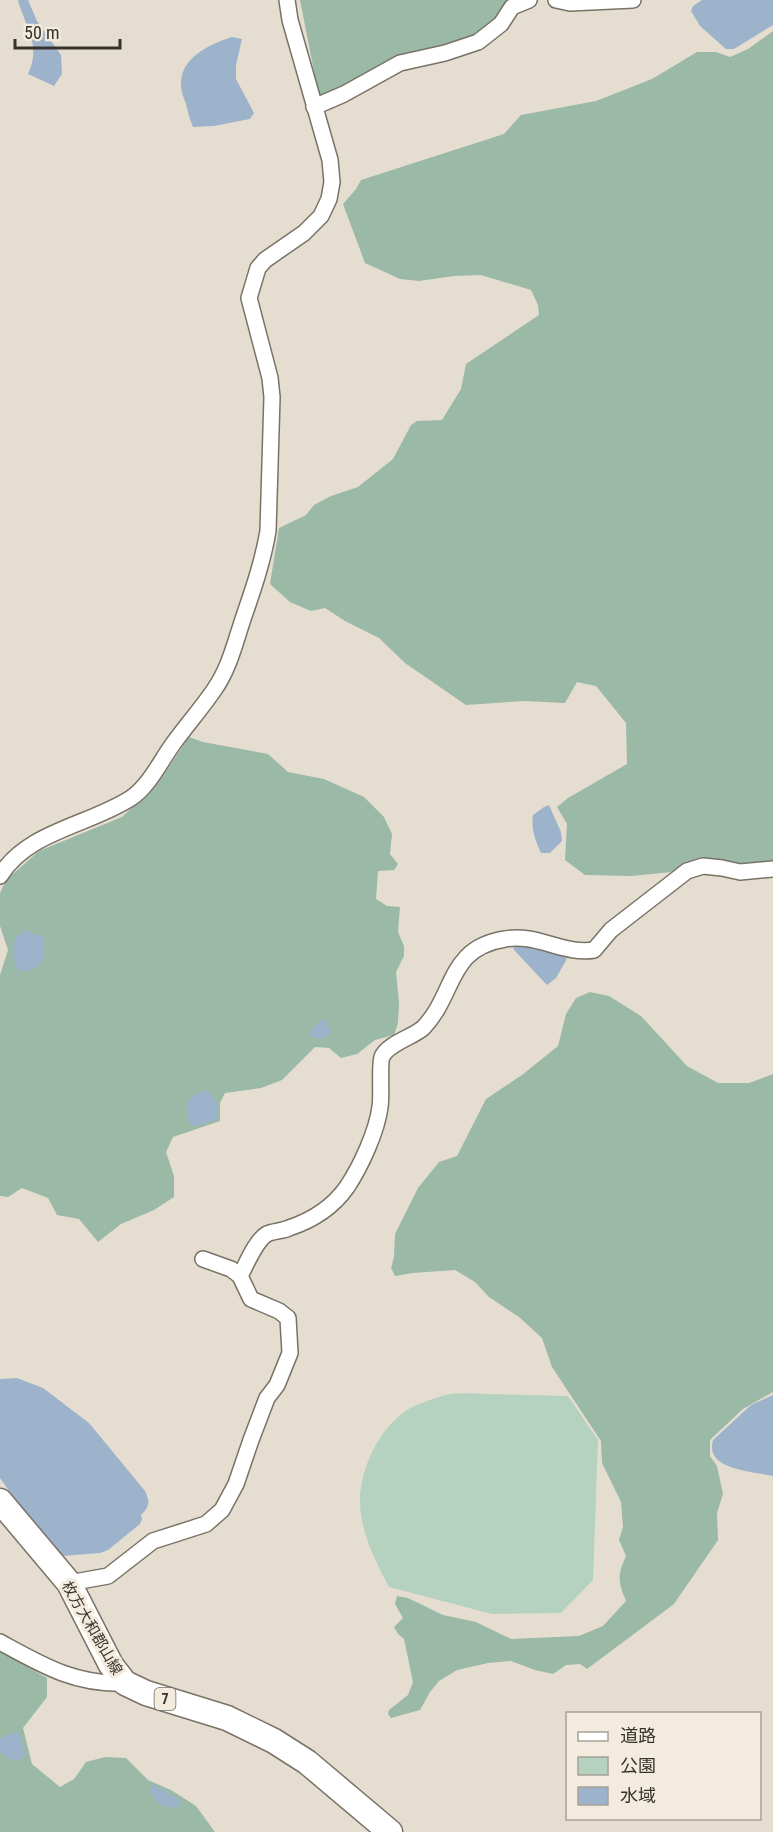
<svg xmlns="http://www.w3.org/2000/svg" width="773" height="1832" font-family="'Roboto Condensed','Noto Sans JP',sans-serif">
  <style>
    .green { fill: #b5d1c0 }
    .forest { fill: #9ab9a7 }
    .water { fill: #9cb3cb }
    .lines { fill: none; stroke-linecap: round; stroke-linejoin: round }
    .minor-casing { stroke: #797266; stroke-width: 18 }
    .primary-casing { stroke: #797266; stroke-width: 27 }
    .minor { stroke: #fff; stroke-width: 15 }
    .primary { stroke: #fff; stroke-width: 24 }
    .labels { text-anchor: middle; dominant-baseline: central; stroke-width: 6; stroke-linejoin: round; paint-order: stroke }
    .shield { fill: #f3ebdd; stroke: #6f6a62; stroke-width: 1.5 }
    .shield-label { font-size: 14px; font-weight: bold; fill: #36332d }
    .street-label { font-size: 15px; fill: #36332d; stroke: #f3ebdd }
  </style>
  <rect width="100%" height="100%" fill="#e5ded0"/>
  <path class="green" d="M487,1394L568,1396L598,1440L593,1580L561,1613L492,1614L389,1587C377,1564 365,1541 361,1515C355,1478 376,1431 407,1410C417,1404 434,1398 446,1395C458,1392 474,1394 487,1394Z"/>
  <g class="forest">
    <path d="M300,0H517L501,10L491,26L476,39L386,62L319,97Z"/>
    <path d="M773,31V862L631,876L585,875L565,860L567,824L557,807L568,798L627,764L626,723L596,686L577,682L565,703L524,701L466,705L405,663L379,638L345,621L325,608L311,611L290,602L270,584L279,528L306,515L314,505L331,496L358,487L393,459L411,425L417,421L442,420L461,389L466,364L539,315L538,305L531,290L481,275L454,276L419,281L400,279L365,263L343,204L356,189L361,180L504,134L521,115L596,101L652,79L697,52H716L730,57L748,49Z"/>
    <path d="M189,737L203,742L268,754L288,772L324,779L364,797L384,817L392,834L390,854L398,864L394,870L378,871L376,899L387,906L400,907L398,932L404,946V956L396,972L399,1003L398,1023L394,1035L375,1040L357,1054L341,1058L329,1048L315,1047L282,1080L261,1088L225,1093L220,1103V1121L173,1137L166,1152L174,1176V1197L154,1210L121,1224L98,1242L79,1219L57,1215L48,1198L22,1188L8,1197L0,1196V975L8,950L0,926V893L6,880L39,851L122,817L158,783Z"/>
    <path d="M590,992L609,996L641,1016L687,1066L718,1083H749L773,1074V1392L743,1409L710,1440V1456L717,1466L723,1494L717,1513L718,1540L674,1604L587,1669L580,1664L566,1665L553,1674L535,1670L511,1661L488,1663L457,1670L439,1681L430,1692L420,1710L391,1718L388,1714L389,1710L408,1695L413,1682L404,1639L398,1634L394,1627L403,1618L395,1604L397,1596L408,1598L443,1615L476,1622L511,1639L579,1636L603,1626L626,1601C618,1581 617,1576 626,1556L619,1540L623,1527L621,1502L602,1463L601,1441L552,1367L542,1338L519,1317L489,1297L475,1282L455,1270L413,1273L395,1276L391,1268L394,1257L395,1234L418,1188L439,1162L457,1156L486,1099L522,1075L558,1046L566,1014L576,998Z"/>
    <path d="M0,1651L47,1678V1697L23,1728L32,1764L60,1787L74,1779L86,1762L105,1757L126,1758L148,1780L171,1790L196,1806L215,1832H0Z"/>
  </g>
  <g class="water">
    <path d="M18,0H28L37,21L61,55L62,74L54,86L28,74C42,45 25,27 18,0Z"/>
    <path d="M702,0H773V25L734,49H726L700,26L691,11L693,6Z"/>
    <path d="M232,37L242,39L236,65V79L254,113L250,119L214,126L193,127C190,120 188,112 186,104C184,98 181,92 181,86C179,58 210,44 232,37Z"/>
    <path d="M549,805L561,832L562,841L550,853H541C535,840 531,829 533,815L544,807Z"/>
    <path d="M27,931L43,937C47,958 41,974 18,970C12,959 12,947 16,936Z"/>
    <path d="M517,945L554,951L567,959L556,978L547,985L514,950L513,946Z"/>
    <path d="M322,1019L325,1020L330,1031L327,1036L319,1039L310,1036L311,1030Z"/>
    <path d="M208,1091C217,1100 220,1108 216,1120L196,1126L191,1125C184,1106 185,1093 208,1091Z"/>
    <path d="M17,1378L43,1388L89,1423L145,1491C150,1502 150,1506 141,1515L142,1519L140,1524L108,1550L100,1553L63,1556L25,1513L0,1478V1379Z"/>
    <path d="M773,1395V1476C752,1471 704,1470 713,1440L751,1405Z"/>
    <path d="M15,1732H19L25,1755L19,1760L9,1759L0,1752V1739Z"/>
    <path d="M153,1785L180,1800V1806C168,1811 154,1803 150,1791Z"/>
  </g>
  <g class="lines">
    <defs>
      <g id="minor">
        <path d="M556,0L570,3L633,0"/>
        <path d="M314,107L344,94L400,63L445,53L478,42L501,24L512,7L529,0"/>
        <path d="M0,876C27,831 90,825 131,798C149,786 160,762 173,744C186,726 201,709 214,690C229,669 235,643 243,619C253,590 263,561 268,531L272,397L270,378L249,298L258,268L265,260L304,233L321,216L329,199L332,182L330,160L290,20L287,0"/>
        <path d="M240,1276C246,1265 256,1240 267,1234C273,1231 283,1231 289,1228C313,1220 333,1207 347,1187C361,1166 377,1131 380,1107C382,1096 379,1064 382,1057C387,1044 413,1037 423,1028C456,994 447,948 505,939C537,933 563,955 594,950L611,930L687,871L703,866L722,868L740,872L773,869"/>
        <path d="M69,1583L108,1576L153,1541L206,1524L222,1510L236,1484L251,1440L267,1398L277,1385L290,1353L288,1318L279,1311L251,1299L240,1276L231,1269L203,1259"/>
        <path d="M0,1642C42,1665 75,1685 125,1683"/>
      </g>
      <path id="primary" d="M0,1501L69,1583L111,1665L125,1683L146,1693L227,1718L274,1741L307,1762L390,1832"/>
    </defs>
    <use href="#minor" class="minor-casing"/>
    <use href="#primary" class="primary-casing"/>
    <use href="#minor" class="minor"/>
    <use href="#primary" class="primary"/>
  </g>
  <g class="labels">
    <rect class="shield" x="154.5" y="1688" width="21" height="22" rx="4.5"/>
    <g class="shield-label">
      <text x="165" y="1699">7</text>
    </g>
    <g class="street-label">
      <text transform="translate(92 1628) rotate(60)">枚方大和郡山線</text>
    </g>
  </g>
  <rect x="566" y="1712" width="195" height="108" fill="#f3ebdd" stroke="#a7a197" stroke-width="1.5"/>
  <rect x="578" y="1732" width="30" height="9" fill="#ffffff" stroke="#a7a197" stroke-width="1.5"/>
  <text x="620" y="1742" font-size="18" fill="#36332d">道路</text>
  <rect x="578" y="1757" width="30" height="18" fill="#b5d1c0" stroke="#a7a197" stroke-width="1.5"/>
  <text x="620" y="1772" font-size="18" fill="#36332d">公園</text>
  <rect x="578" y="1787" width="30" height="18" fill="#9cb3cb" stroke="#a7a197" stroke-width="1.5"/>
  <text x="620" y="1802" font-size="18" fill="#36332d">水域</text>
  <path d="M15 39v9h105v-9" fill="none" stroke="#36332d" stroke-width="3"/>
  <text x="24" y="39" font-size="18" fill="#36332d" stroke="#f3ebdd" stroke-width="4.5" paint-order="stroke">50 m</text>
</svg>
